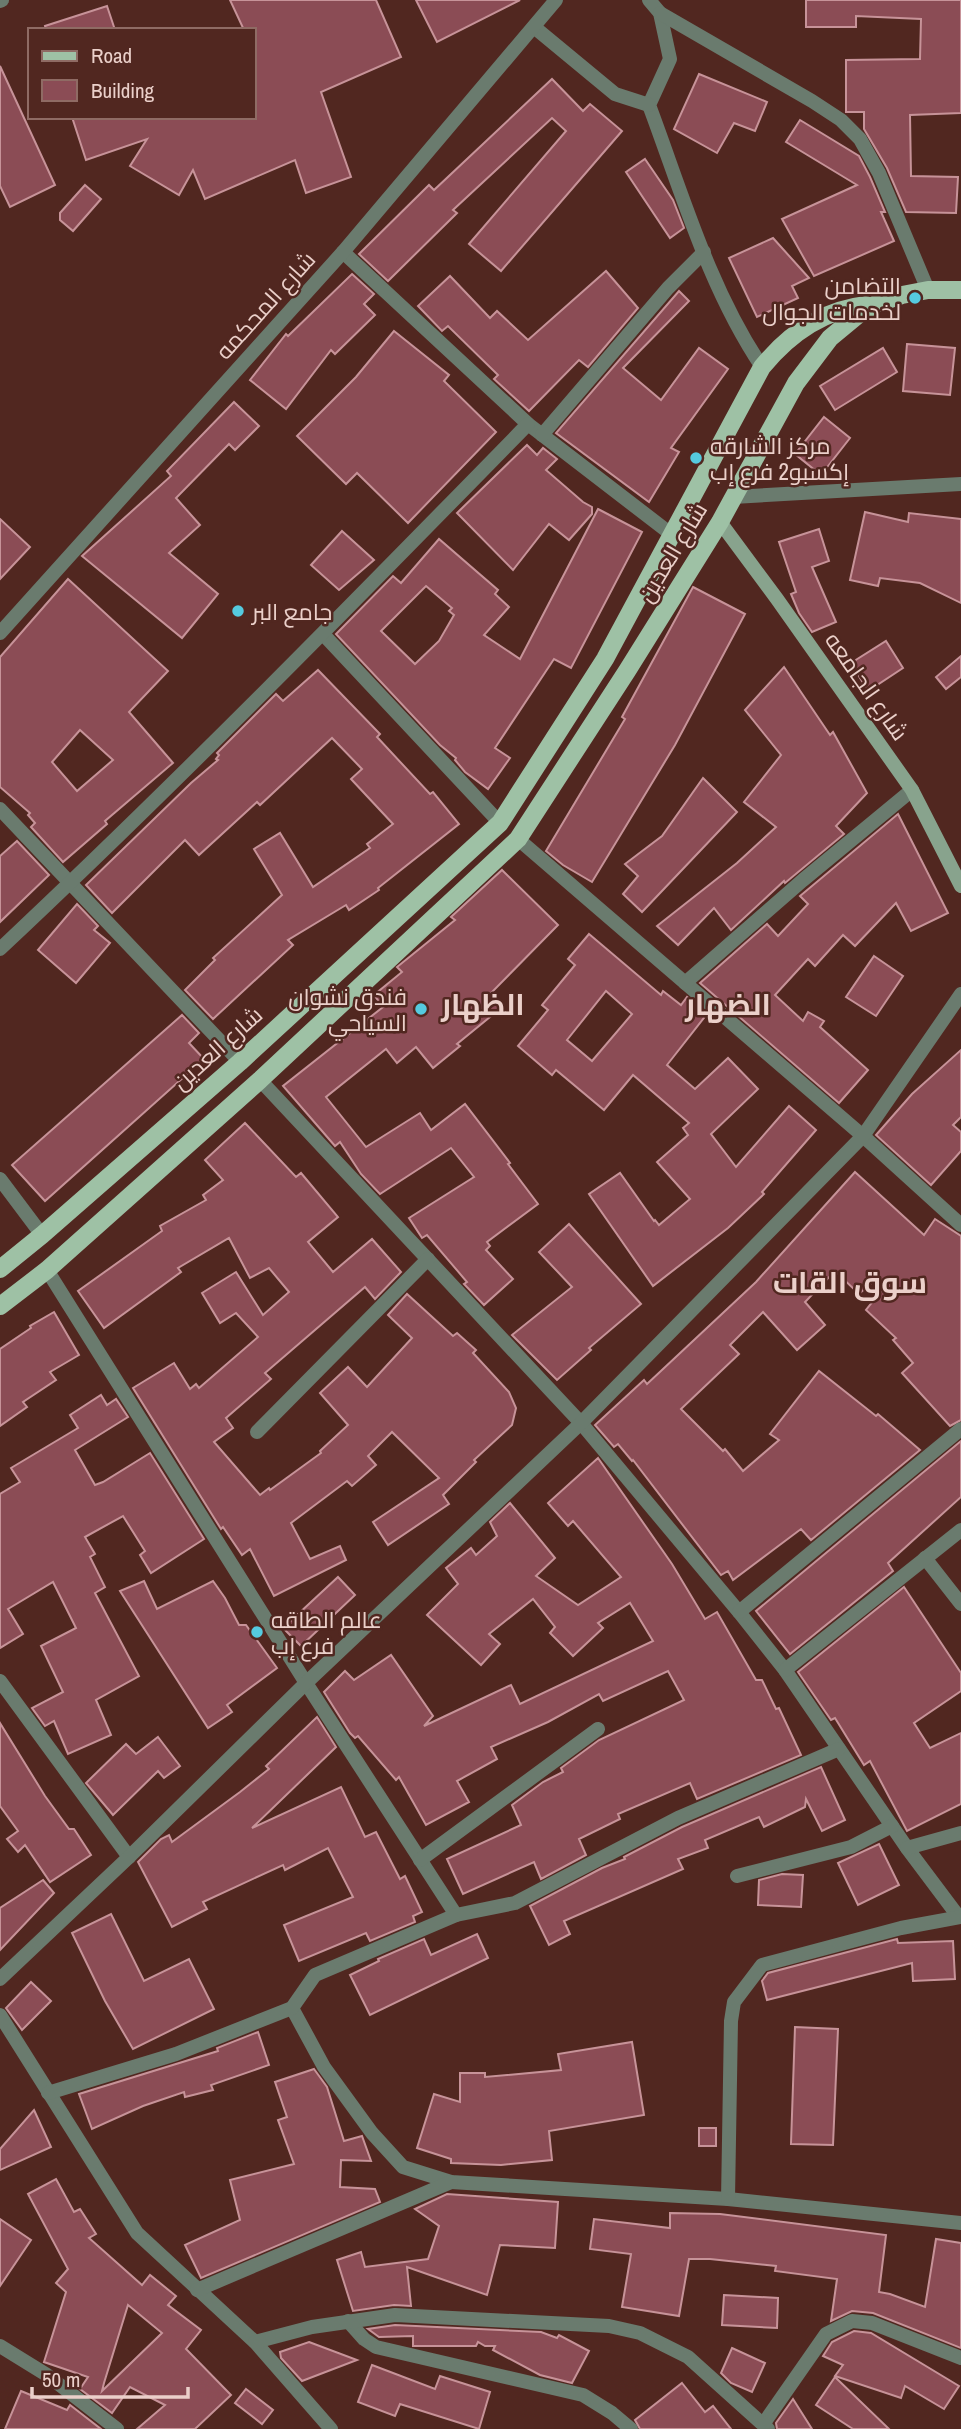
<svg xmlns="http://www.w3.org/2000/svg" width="961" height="2429" font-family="'Archivo Narrow',Cairo,sans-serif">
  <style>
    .building { fill: #8b4c55; stroke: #c79399; stroke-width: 2; fill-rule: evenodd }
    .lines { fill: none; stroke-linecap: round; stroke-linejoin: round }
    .street { stroke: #6a7b6e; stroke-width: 14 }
    .secondary { stroke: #88a38d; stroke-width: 14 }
    .primary { stroke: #9ec1a5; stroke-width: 18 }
    .poi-dot { fill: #55cadf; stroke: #512720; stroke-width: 2.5 }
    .labels { text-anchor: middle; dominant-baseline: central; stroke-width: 5; stroke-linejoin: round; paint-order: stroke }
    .poi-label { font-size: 23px; fill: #ebd0ca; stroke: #512720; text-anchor: start }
    .street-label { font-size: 23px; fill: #ebd0ca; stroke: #512720 }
    .district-label { font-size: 30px; font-weight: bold; fill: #ebd0ca; stroke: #512720 }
  </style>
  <rect width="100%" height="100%" fill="#512720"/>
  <g class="building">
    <path d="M230,0H376L401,57L321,92L351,177L306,193L295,160L205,199L193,170L179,195L130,166L147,139L86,160L72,117H254V30H244Z"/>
    <path d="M416,0H520L437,42Z"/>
    <path d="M806,0H961V113L910,115L911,176L958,177L956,213L906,212L887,168L864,129V112H846V60L920,59L921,19L856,16V27H806Z"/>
    <path d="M107,6L115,30H46L45,26Z"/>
    <path d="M0,66L55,185L10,207L0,186Z"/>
    <path d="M699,74L767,102L755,131L734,123L717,153L674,129Z"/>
    <path d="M552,79L583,111L590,104L622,131L501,271L469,244L566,131L552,118L453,210L457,213L388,281L359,254L429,185L434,190Z"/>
    <path d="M800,120L859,156L870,177L885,212H881L894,241L814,276L782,219L857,185L786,142Z"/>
    <path d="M645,159L673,200L684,228L670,238L626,172Z"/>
    <path d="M85,185L101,199L73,231L60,220V213Z"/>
    <path d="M773,238L809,278L792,286L798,298L757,317L729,258Z"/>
    <path d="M606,271L638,308L588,367L579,360L529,411L494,379L498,375L448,326L442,331L418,306L450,276L490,318L497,311L528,340Z"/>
    <path d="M352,274L374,294L364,304L375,315L335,354L331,350L286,409L250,380L286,334L288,336Z"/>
    <path d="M679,291L689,301L623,368L661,400L699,348L728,369L671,448L679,452L649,502L556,433Z"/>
    <path d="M394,331L449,375L444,381L496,432L408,523L357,473L346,484L297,436L356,377Z"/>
    <path d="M907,344L955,348L950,395L903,391Z"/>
    <path d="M883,348L897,372L835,410L820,386Z"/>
    <path d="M234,402L259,426L235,450L229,444L176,498L200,525L169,553L218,594L182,638L82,556L171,476L167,471Z"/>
    <path d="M824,417L850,438L821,475L795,454Z"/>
    <path d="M527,445L537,455L543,448L557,459L546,470L583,502L592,507V514L569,540L549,524L513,570L457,513Z"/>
    <path d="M598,509L642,532L571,668L554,659L495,748L510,758L488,789L465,772L455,760L456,758L440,745L336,634L393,576L401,583L439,539L498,590L495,594L509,607L484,635L520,659ZM426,586L452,608L449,611L454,615L439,641L415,664L381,631Z"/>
    <path d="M865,512L908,522L909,513L961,519V603L920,583L880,578L878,586L850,580Z"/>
    <path d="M0,519L30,547L0,579Z"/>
    <path d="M819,529L829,561L812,567L836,622L812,632L799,613L791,594L796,592L779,542Z"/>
    <path d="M342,531L374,560L339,590L311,565Z"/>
    <path d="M68,579L168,671L129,712L173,763L105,821L107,824L63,862L31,827L35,823L28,815L30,813L0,787V657ZM80,730L113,760L77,791L52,762Z"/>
    <path d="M693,587L745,614L675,745L592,882L563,865L546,851L625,719L622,717Z"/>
    <path d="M886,641L903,668L868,691L851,663Z"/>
    <path d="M961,656V677L946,689L936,677Z"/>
    <path d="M784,667L830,735L833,732L867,793L836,826L844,834L785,883L784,881L731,930L714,908L678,945L657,926L737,863L776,827L744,802L781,755L745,710Z"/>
    <path d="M318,670L380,734L377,737L430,794L433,792L459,824L378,888L379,890L349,910L346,905L288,940L293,945L213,1019L185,990L215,960L213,958L282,895L254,849L280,833L313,887L370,848L367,844L393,824L351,779L362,769L332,738L260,805L257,802L199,855L185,840L112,913L86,885L191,783L218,760L216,759L219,755L217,753L276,694L283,701Z"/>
    <path d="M703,778L737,812L642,912L623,894L638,876L625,864L662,836Z"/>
    <path d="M898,814L948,913L911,931L896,903L855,946L843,935L815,966L808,959L775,995L803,1021L808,1012L824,1021L820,1027L868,1070L839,1103L700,983L767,924L778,936L808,904L800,896Z"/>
    <path d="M17,841L49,875L0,922V856Z"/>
    <path d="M502,870L558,925L490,994L501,1008L457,1044L460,1046L433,1068L416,1047L397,1063L386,1049L326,1097L366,1147L420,1113L431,1130L465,1104L510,1163L508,1164L538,1204L487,1242L490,1246L486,1250L513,1279L484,1305L464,1284L467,1282L427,1235L422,1238L409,1218L474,1177L451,1148L380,1194L361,1174L340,1142L335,1146L283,1086L383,1007L374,995L402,972L397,967L455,920L451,917Z"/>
    <path d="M77,904L98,926L94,930L110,943L76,983L38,950Z"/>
    <path d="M589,934L661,995L663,991L681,1005L687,997L707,1014L667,1065L695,1089L728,1058L758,1089L711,1134L736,1167L789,1106L816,1130L762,1192L764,1194L728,1228L653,1286L589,1194L620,1173L654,1221L655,1220L659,1225L690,1199L657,1162L688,1135L683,1128L689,1123L633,1075L604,1110L556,1070L552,1075L518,1046L548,1010L542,1005L575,965L568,959ZM606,991L632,1014L592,1061L567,1040Z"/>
    <path d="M874,956L903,976L876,1016L846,997Z"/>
    <path d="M182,1015L199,1033L189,1043L204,1059L45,1201L12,1165Z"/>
    <path d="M961,1050V1117L953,1125L961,1132V1151L931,1185L876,1135L912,1094Z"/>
    <path d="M245,1123L296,1177L301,1173L338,1217L308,1242L333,1272L372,1239L401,1272L375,1299L365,1287L265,1373L271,1379L226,1418L233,1428L214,1442L260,1495L269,1488L270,1490L321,1453L320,1451L348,1425L320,1393L348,1367L367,1387L412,1338L388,1315L407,1294L453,1336L457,1333L476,1350L473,1353L509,1392L516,1408L512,1425L474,1460L476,1462L443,1495L449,1504L388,1545L373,1522L439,1478L392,1432L368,1456L376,1465L352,1486L347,1481L291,1523L310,1559L340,1546L346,1560L274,1596L250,1549L242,1555L223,1527L221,1529L133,1388L174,1363L190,1389L196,1384L199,1388L258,1337L236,1313L220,1323L202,1293L236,1272L263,1315L289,1292L269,1268L250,1278L229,1238L178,1268L181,1272L104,1328L78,1291L162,1231L160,1226L206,1200L203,1195L223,1180L205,1160Z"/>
    <path d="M855,1172L924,1235L935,1219L961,1236V1420L950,1426L902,1373L913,1363L893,1340L896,1338L866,1310L885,1286L877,1278L859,1294L835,1271L805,1302L825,1325L797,1350L763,1312L730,1345L739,1354L681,1409L723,1451L725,1449L743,1471L779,1440L770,1434L819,1371L876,1416L878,1414L920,1450L811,1540L801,1529L733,1580L728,1571L721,1575L633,1460L632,1461L618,1444L614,1447L595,1425L644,1380L647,1384L756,1282Z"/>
    <path d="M569,1224L641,1304L589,1348L591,1350L557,1380L512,1335L572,1287L539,1252Z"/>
    <path d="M54,1312L79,1355L50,1372L56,1380L23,1402L27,1407L0,1426V1349L31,1328L30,1326Z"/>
    <path d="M101,1395L107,1405L116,1399L128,1417L75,1450L95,1485L103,1482L150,1453L204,1539L151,1573L140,1555L145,1551L123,1516L85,1537L95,1554L90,1557L105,1587L95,1593L139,1676L96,1700L111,1735L68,1754L54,1721L45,1726L32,1708L63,1692L41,1646L76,1628L53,1582L8,1609L23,1634L0,1648V1494L20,1482L11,1468L78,1428L70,1415Z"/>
    <path d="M961,1441V1497L888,1563L893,1571L790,1654L756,1611Z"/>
    <path d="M598,1458L672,1564L705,1619L717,1612L756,1680H762L776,1709L779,1708L801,1755L697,1799L690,1783L618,1814L620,1819L579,1839L586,1855L541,1879L534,1862L463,1894L447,1859L521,1825L512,1805L543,1782L563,1772L561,1768L599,1740L684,1700L668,1671L603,1701L599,1694L548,1722L491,1747L497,1759L457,1781L469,1802L426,1825L399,1777L396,1780L358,1736L355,1738L350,1733L324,1692L345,1671L354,1680L391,1655L433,1716L424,1726L511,1685L520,1704L653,1641L630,1603L598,1623L603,1628L573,1656L550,1633L555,1627L533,1599L489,1634L500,1644L481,1665L427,1615L458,1584L446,1568L471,1548L476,1555L497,1536L490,1522L510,1503L555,1558L536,1576L578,1605L621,1577L573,1521L568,1526L548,1503Z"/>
    <path d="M338,1577L355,1595L301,1646L283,1628Z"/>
    <path d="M144,1581L157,1609L213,1581L225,1598L239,1625H246L277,1668L227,1705L232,1712L208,1728L120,1591Z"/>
    <path d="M904,1587L961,1673V1691L914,1723L930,1748L961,1733V1804L907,1831L870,1761L864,1765L835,1718L831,1720L798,1672Z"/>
    <path d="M317,1717L336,1747L252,1828L341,1787L365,1837L376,1832L400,1879L405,1876L422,1912L413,1916L415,1922L370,1941L366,1933L299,1961L284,1925L353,1897L328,1848L285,1870L283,1865L203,1902L207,1909L172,1927L138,1862L161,1839L169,1835L172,1842L240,1792L269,1769L266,1766Z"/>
    <path d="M0,1723L45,1796L69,1829H74L91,1855L50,1882L25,1845L18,1852L7,1839L18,1831L0,1806Z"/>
    <path d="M158,1737L180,1766L164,1778L158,1771L113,1815L86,1783L126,1744L136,1754Z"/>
    <path d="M821,1767L845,1820L822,1831L806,1799L805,1807L764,1827L759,1817L705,1840L708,1848L678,1859L683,1869L564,1921L570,1934L549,1945L530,1906L602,1868L625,1859L624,1857L682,1827Z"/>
    <path d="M879,1844L899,1885L858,1905L838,1863Z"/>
    <path d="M782,1874L803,1875L801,1907L758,1905L759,1880Z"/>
    <path d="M43,1880L54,1893L0,1950V1908Z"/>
    <path d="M111,1914L144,1981L189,1959L214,2009L133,2049L105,2001L72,1933Z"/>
    <path d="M477,1934L488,1958L370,2015L350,1975L379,1961L378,1959L424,1939L431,1955Z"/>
    <path d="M897,1939L898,1943L953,1941L955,1979L913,1981L912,1963L767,2000L762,1981L768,1973Z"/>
    <path d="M31,1982L51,2001L22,2030L6,2008Z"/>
    <path d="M795,2027L838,2029L833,2145L791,2144Z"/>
    <path d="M258,2032L269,2065L211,2085L213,2090L185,2097L184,2092L143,2106L92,2129L79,2094L218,2051L217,2048Z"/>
    <path d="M632,2042L644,2115L549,2131L552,2160L501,2165L451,2163V2159L417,2148L434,2094L460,2102V2073H485V2077L561,2070L558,2054Z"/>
    <path d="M314,2069L327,2087L344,2141L362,2136L371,2161L341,2160L340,2187L375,2189L380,2202L201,2278L185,2245L240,2220L230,2180L294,2164L278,2120L287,2117L275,2082Z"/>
    <path d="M34,2110L51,2147L0,2170V2149Z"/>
    <rect x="699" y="2128" width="17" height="18"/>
    <path d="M56,2179L74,2212L80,2209L96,2234L89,2238L142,2285L150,2275L176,2296L168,2305L201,2330L186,2349L231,2395L195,2429H137L165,2405L130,2387L112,2413L80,2389L88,2377L44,2362L66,2292L56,2283L68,2269L28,2194ZM128,2305L162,2333L102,2391L104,2383Z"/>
    <path d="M447,2194L558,2202L555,2248L500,2245L487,2295L407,2267L411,2306L394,2305L353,2311L337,2260L361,2252L365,2267L428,2259L439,2226L415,2209Z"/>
    <path d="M670,2213L720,2214L886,2235L879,2292L890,2294L925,2307L936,2239L961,2243V2348L873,2313L852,2311L831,2321L837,2279L775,2271L776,2266L710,2259H689L679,2316L622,2307L631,2254L590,2249L594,2219L670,2228Z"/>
    <path d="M0,2219L31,2240L0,2286Z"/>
    <path d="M724,2295L778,2298L777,2328L722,2325Z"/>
    <path d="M395,2325L541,2332L557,2338L559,2335L589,2351L572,2383L540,2375L493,2350L495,2346H485L478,2342L476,2346H413V2336L379,2337L368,2329Z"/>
    <path d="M854,2331L871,2333L959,2386L944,2409L905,2386L901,2398L835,2376L843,2365L823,2356L832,2342Z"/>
    <path d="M309,2342L357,2360L302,2381L281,2358L280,2352Z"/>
    <path d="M732,2348L765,2363L752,2392L731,2383L721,2373Z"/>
    <path d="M372,2365L435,2389L440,2376L490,2392L479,2429L400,2404L395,2416L358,2402Z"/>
    <path d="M835,2377L889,2429H853L816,2405Z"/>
    <path d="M682,2383L705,2412L713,2406L731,2429H640L635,2420Z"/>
    <path d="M246,2389L273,2410L262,2424L235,2403Z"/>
    <path d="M21,2391L67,2410L70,2405L101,2429H5Z"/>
    <path d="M793,2399L812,2429H777L776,2423Z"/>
  </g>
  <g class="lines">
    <g class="street">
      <path d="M649,0L660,13L670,59L649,105C682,193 709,288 762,367"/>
      <path d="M0,1L2,0"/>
      <path d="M660,13L812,101L841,120L860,139L879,173L928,290"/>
      <path d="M534,27L615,94L649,105"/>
      <path d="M343,252L528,424L671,534"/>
      <path d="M542,435L668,288L704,252"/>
      <path d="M733,497L961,484"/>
      <path d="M0,633L343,252L556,0"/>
      <path d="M323,634L500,823"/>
      <path d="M0,809L240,1062"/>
      <path d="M518,839L863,1136L961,1225"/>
      <path d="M0,949C181,779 355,601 528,424"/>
      <path d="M685,983L803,880L912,790"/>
      <path d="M260,1080L581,1423L739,1612L785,1670L907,1848L958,1916"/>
      <path d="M0,1179L42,1235"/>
      <path d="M47,1270L306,1683L456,1915"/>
      <path d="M257,1432L428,1259"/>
      <path d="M925,1558L961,1604"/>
      <path d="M739,1612L961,1429"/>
      <path d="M785,1670L961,1530"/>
      <path d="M0,1681L129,1857"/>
      <path d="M907,1848L961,1833"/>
      <path d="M420,1860L598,1729"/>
      <path d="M737,1876L851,1847L892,1826"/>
      <path d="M0,1979L129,1857L306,1683L581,1423L863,1136L961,994"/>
      <path d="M292,2008L324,2067L372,2133L403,2167L451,2182L728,2199L961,2223"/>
      <path d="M0,2015L137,2233L255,2342L331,2429"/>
      <path d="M48,2093L176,2054L292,2008L315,1975L456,1915L515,1903L678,1818L839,1749"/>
      <path d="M728,2199L731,2021L734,2002L762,1965L901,1928L961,1917"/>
      <path d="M197,2290L451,2182"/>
      <path d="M348,2321L364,2339L376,2347L583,2395L612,2413L631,2429"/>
      <path d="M255,2342L312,2327L395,2315L609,2326L640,2333L688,2357L768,2429"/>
      <path d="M0,2346L47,2375L117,2429"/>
      <path d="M764,2423L826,2334L852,2321L872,2323L961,2358"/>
    </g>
    <path class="secondary" d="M720,522L777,599L912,790L961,886"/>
    <g class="primary">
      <path d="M0,1269L42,1235L240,1062L500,823L605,659L762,367C789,334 823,310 866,305"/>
      <path d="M0,1306L47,1270L260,1080L518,839L627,671L720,522L796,383L830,338L859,314L876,304L902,295L928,290H961"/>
    </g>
  </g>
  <g class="poi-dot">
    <circle cx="915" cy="298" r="7"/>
    <circle cx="696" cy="458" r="7"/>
    <circle cx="238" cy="611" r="7"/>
    <circle cx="421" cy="1009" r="7"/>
    <circle cx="257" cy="1632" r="7"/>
  </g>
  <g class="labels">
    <g class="poi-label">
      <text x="901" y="285" text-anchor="end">التضامن<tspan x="901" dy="26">لخدمات الجوال</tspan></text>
      <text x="710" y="445">مركز الشارقه<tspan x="710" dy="26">إكسبو2 فرع إب</tspan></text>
      <text x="252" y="611">جامع البر</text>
      <text x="407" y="996" text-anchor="end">فندق نشوان<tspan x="407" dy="26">السياحي</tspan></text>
      <text x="271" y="1619">عالم الطاقه<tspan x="271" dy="26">فرع إب</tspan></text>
    </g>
    <g class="street-label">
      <text transform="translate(265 305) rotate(-48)">شارع المحكمه</text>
      <text transform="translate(672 552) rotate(-59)">شارع العدين</text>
      <text transform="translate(867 686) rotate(55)">شارع الجامعه</text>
      <text transform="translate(217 1048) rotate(-42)">شارع العدين</text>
    </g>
    <g class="district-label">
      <text x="483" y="1004">الظهار</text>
      <text x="728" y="1004">الضهار</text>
      <text x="850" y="1282">سوق القات</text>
    </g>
  </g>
  <rect x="28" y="28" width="228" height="91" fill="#512720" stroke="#8f6b64" stroke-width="2"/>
  <rect x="42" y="51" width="35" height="10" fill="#9ec1a5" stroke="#8f6b64" stroke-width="2"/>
  <text x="91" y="63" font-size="21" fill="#ebd0ca">Road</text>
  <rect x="42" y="80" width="35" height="21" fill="#8b4c55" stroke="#8f6b64" stroke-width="2"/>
  <text x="91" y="98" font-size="21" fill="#ebd0ca">Building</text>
  <path d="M32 2387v10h156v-10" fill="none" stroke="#ebd0ca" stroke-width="3.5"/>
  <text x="42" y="2387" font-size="21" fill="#ebd0ca" stroke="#512720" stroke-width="5" paint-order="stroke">50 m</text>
</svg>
